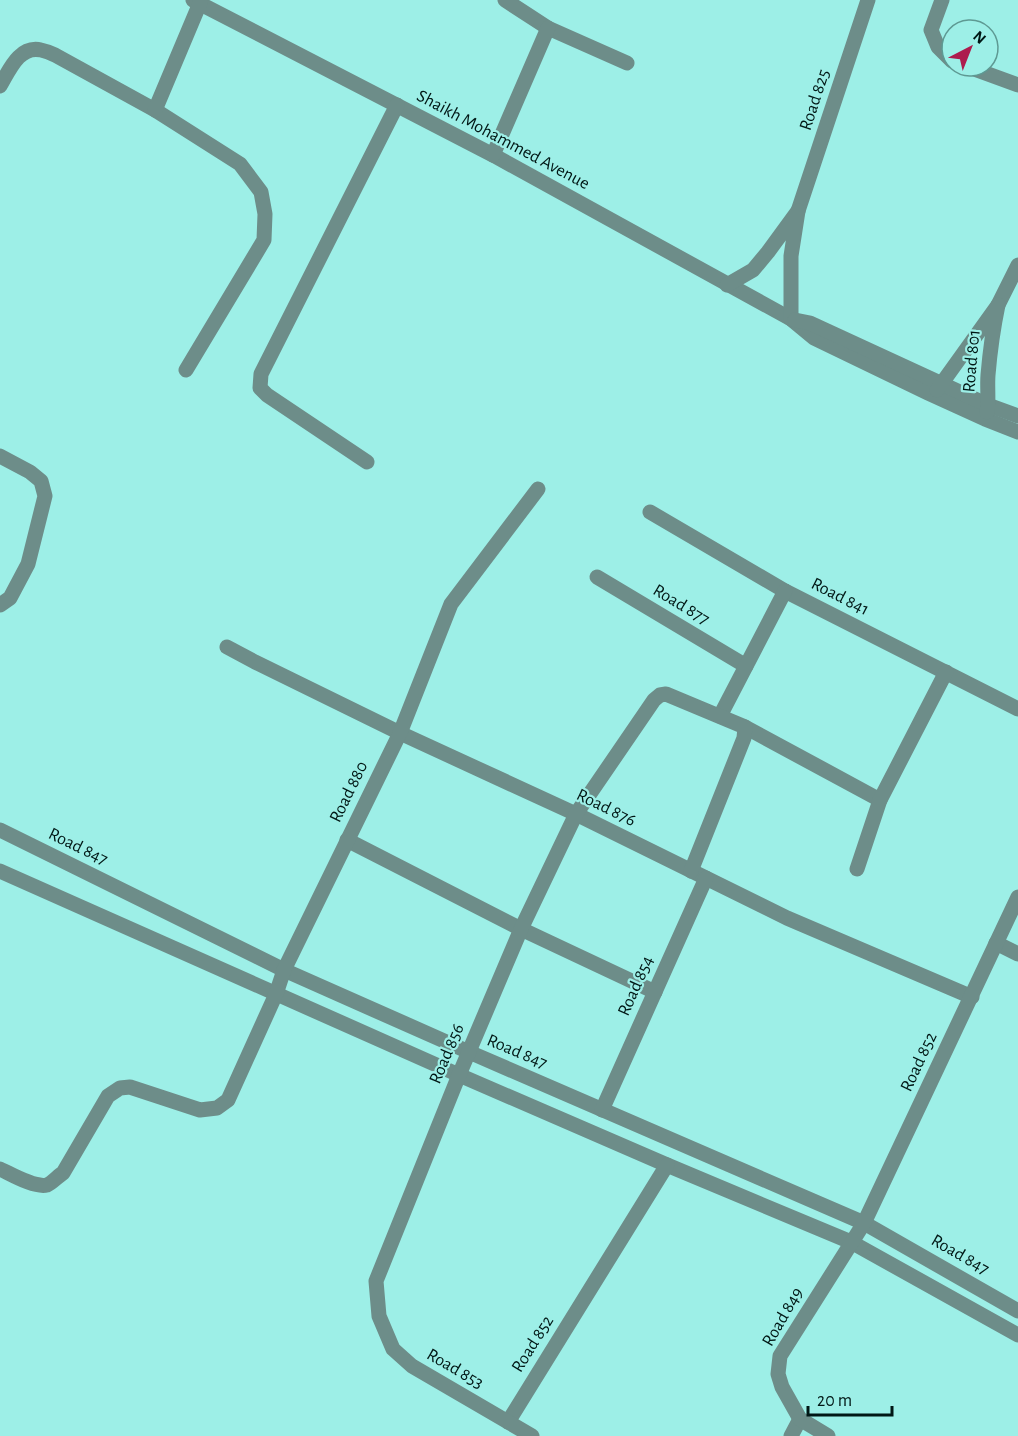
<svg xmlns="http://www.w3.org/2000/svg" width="1018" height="1436" font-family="'Alegreya Sans',sans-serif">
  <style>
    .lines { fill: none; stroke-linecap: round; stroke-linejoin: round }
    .minor { stroke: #6d8d89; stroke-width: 15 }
    .labels { text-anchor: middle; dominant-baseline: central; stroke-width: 4.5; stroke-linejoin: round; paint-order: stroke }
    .street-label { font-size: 18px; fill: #001715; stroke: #9defe7 }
  </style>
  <rect width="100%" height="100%" fill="#9defe7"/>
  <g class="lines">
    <g class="minor">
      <path d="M193,0L493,155L791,319L814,338L928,393L985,419L1018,432"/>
      <path d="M505,0L548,28L627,63"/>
      <path d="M942,0L931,30L938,47L952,61"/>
      <path d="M966,66L1018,85"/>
      <path d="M0,86C9,71 19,45 41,50C46,51 51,53 55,55L155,110L240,164L261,192L265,214L264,240L186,370"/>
      <path d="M155,110L200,3"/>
      <path d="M493,155L548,28"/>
      <path d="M798,211L868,0"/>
      <path d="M727,285L753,270L768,252L798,211L791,256V319"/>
      <path d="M998,305L1018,265"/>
      <path d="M795,320L810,323L988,405L1018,416"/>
      <path d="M937,390L998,305C993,329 990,351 988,375C987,388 989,400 987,412"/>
      <path d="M0,456L30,472L41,481L45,496L28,564L10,598L0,605"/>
      <path d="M367,462L267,395L260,388L261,374L397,105"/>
      <path d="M650,512L785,591L1018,709"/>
      <path d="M597,577L746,666"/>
      <path d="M227,647L255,662L400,733L576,814L787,918L972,997"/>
      <path d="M720,716L785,591"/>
      <path d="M745,727L880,800"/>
      <path d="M0,830L284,970L469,1052L864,1223L1018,1311"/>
      <path d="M347,840L521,929L655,992"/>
      <path d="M857,869L880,800L946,672"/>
      <path d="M0,871L459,1075L667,1165L851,1242L1018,1335"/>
      <path d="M996,943L1018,954"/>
      <path d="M602,1110L706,878"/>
      <path d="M0,1169C11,1174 34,1188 47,1185C52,1183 58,1176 63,1173L108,1096L120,1088L130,1087L200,1110L217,1108L228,1100L276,994L284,970L400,733L451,604L538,489"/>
      <path d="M508,1422L667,1165"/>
      <path d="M532,1436L412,1366L393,1349L379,1316L376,1281L459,1075L521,929L576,814L654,700L660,695L666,694L745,727L744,738L691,871"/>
      <path d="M791,1436L800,1419"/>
      <path d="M828,1436L800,1419L782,1387L778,1374L780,1356L864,1223L1018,897"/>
    </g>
  </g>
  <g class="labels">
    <g class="street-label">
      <text transform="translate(815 100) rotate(-72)">Road 825</text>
      <text transform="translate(503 140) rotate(28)">Shaikh Mohammed Avenue</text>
      <text transform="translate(972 361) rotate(-85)">Road 801</text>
      <text transform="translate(840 597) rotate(27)">Road 841</text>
      <text transform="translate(681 605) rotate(31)">Road 877</text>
      <text transform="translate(349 792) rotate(-64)">Road 880</text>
      <text transform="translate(606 808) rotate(26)">Road 876</text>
      <text transform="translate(78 847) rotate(26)">Road 847</text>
      <text transform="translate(636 986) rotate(-66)">Road 854</text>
      <text transform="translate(517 1052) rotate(23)">Road 847</text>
      <text transform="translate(447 1054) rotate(-67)">Road 856</text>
      <text transform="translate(919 1062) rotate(-65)">Road 852</text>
      <text transform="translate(960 1255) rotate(30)">Road 847</text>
      <text transform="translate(783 1317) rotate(-60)">Road 849</text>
      <text transform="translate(533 1344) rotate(-58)">Road 852</text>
      <text transform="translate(455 1369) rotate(30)">Road 853</text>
    </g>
  </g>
  <g transform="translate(970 48) rotate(42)"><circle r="28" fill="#9defe7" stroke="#5e9993" stroke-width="1.5"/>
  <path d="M0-4.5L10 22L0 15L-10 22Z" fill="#ad1b4d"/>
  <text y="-9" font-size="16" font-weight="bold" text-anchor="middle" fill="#001715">N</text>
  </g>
  <path d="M808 1406v9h84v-9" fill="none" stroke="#001715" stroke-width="3"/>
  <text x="817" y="1406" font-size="18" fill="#001715" stroke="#9defe7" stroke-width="4.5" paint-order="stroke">20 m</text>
</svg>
